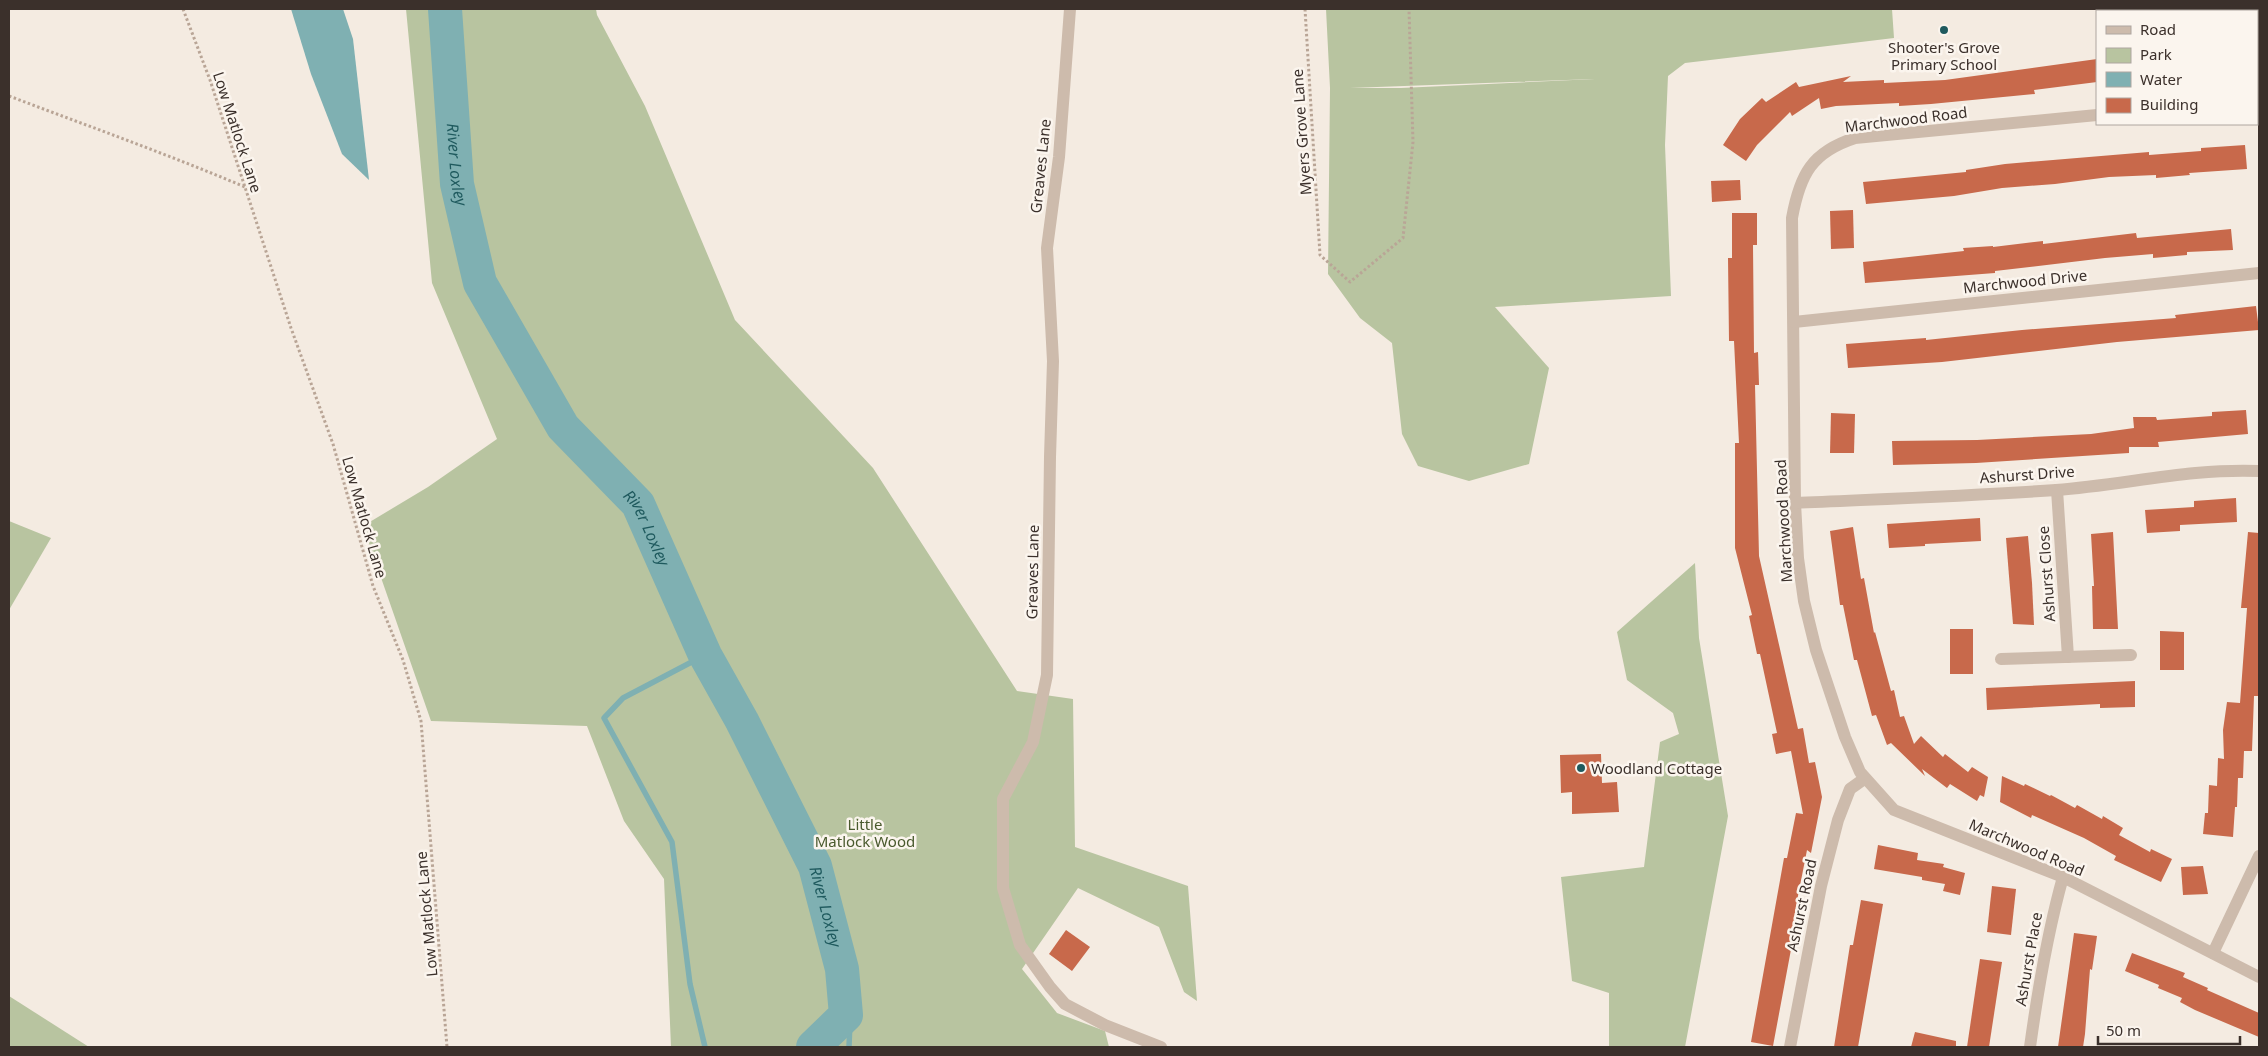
<svg xmlns="http://www.w3.org/2000/svg" width="2268" height="1056" font-family="'Noto Sans',sans-serif">
  <style>
    .green { fill: #b8c4a0; fill-rule: evenodd }
    .water { fill: #7fb0b2 }
    .lines { fill: none; stroke-linecap: round; stroke-linejoin: round }
    .stream { stroke: #7fb0b2; stroke-width: 5.5 }
    .river { stroke: #7fb0b2; stroke-width: 34 }
    .building { fill: #c8694b }
    .path { stroke: #b9a596; stroke-width: 3; stroke-dasharray: 2.5 2.5; stroke-linecap: butt }
    .minor { stroke: #cdbbac; stroke-width: 12 }
    .poi-dot { fill: #1f5a5e; stroke: #fbf5ee; stroke-width: 2 }
    .labels { text-anchor: middle; dominant-baseline: central; stroke-width: 5; stroke-linejoin: round; paint-order: stroke }
    .poi-label { font-size: 15px; fill: #3b302b; stroke: #fbf5ee }
    .street-label { font-size: 15px; fill: #3b302b; stroke: #fbf5ee }
    .park-label { font-size: 15px; fill: #4a5a2e; stroke: #fbf5ee }
    .water-label { font-size: 16px; font-style: italic; fill: #1f5a5e; stroke: #fbf5ee }
  </style>
  <rect width="100%" height="100%" fill="#f4ebe1"/>
  <g class="green">
    <path d="M406,9H596L597,15L645,106L735,320L873,468L1017,691L1073,699L1075,847L1188,886L1197,1001L1184,992L1159,927L1078,888L1022,969L1057,1013L1105,1031L1109,1047H671L664,879L624,821L587,726L431,721L363,526L428,487L497,439L432,283Z"/>
    <path d="M1326,9H1892L1894,38L1685,63L1668,76L1665,145L1671,296L1495,307L1549,368L1529,464L1469,481L1418,466L1402,434L1392,343L1360,318L1328,274L1330,88ZM1595,79L1401,88H1349H1350Z"/>
    <path d="M9,521L51,538L9,610Z"/>
    <path d="M1695,563L1699,638L1728,816L1685,1047H1609V993L1572,981L1561,877L1644,867L1660,742L1679,734L1673,713L1627,680L1617,632Z"/>
    <path d="M9,996L89,1047H9Z"/>
  </g>
  <path class="water" d="M291,9H343L353,39L369,180L342,154L311,74Z"/>
  <g class="lines">
    <g class="stream">
      <path d="M846,1015L850,1021L849,1047"/>
      <path d="M705,1047L690,984L672,842L604,718L623,698L705,655"/>
    </g>
    <path class="river" id="s1" d="M445,9L457,184L480,283L563,427L638,504L705,655L742,721L815,866L842,969L846,1015L813,1047"/>
  </g>
  <g class="building">
    <path d="M2097,59V82L2034,90L2035,94L1931,104L1899,106V103L1836,106L1821,109L1819,98L1792,116L1790,112L1757,145L1746,161L1723,145L1740,119L1762,98L1766,102L1796,82L1799,87L1851,76L1843,82L1884,80V83L1945,80Z"/>
    <path d="M2245,145L2247,169L2189,173L2190,175L2156,178V175L2109,177L2055,184L2002,188L1954,196L1866,204L1863,182L1966,172V170L2005,164L2149,152V155L2201,151V148Z"/>
    <path d="M1740,180L1741,200L1712,202L1711,181Z"/>
    <path d="M1853,210L1854,248L1831,249L1830,211Z"/>
    <path d="M1732,213H1757V245H1753L1754,353L1758,352L1759,385H1755L1759,556L1798,729L1803,728L1809,763L1815,762L1822,797L1811,853L1807,850L1795,911L1798,912L1773,1046L1751,1042L1784,858H1787L1796,813L1803,814L1791,751L1776,754L1772,734L1777,733L1760,654H1757L1749,616L1752,615L1735,548V443H1739L1734,341H1729L1728,258H1732Z"/>
    <path d="M2231,229L2233,250L2187,252V255L2153,258V254L2105,258L1995,271V273L1865,283L1863,262L1964,251L1963,248L1993,246V247L2043,241V244L2136,233L2137,238Z"/>
    <path d="M2256,306L2259,330L2117,342L1942,362L1848,368L1846,344L1926,338V340L2022,330L2176,318L2175,315Z"/>
    <path d="M2246,410L2248,434L2158,442L2159,447H2129V453L1976,463L1893,465L1892,441L1977,440L2091,434L2134,428L2133,417H2156L2157,420L2212,416V412Z"/>
    <path d="M1831,413L1855,414L1854,453H1830Z"/>
    <path d="M2236,498L2237,522L2180,525V531L2147,533L2145,510L2194,507V501Z"/>
    <path d="M1980,518L1981,541L1925,544V546L1889,548L1887,524Z"/>
    <path d="M1853,527L1861,579L1864,578L1874,633L1875,632L1891,691L1894,690L1900,717L1904,716L1914,744L1921,736L1943,757L1945,754L1968,772L1972,767L1988,777L1984,797L1980,795L1977,801L1950,784L1947,788L1922,769L1925,776L1891,743L1887,745L1876,715L1872,716L1857,660H1854L1843,605H1840L1830,531Z"/>
    <path d="M2113,532L2118,629H2093L2092,586H2094L2091,534Z"/>
    <path d="M2248,532L2259,533V696H2254L2252,751H2244L2243,778H2238L2237,807H2235L2233,837L2203,834L2205,813H2208L2209,785L2217,786L2218,758L2224,759L2223,730L2227,702L2240,703L2247,608H2241Z"/>
    <path d="M2028,536L2032,583L2034,625L2013,624L2009,576L2006,538Z"/>
    <rect x="1950" y="629" width="23" height="45"/>
    <path d="M2160,631L2184,632V670H2160Z"/>
    <path d="M2135,681V707L2100,708V704L1987,710L1986,688Z"/>
    <path d="M1601,754L1602,783L1617,782L1619,812L1572,814V792L1561,793L1560,755Z"/>
    <path d="M2002,776L2024,786L2025,784L2050,796L2051,795L2075,808L2077,805L2102,819L2103,816L2123,828L2119,835L2150,852L2151,849L2172,859L2161,882L2114,860L2116,856L2084,838L2032,815L2031,818L2000,802Z"/>
    <path d="M1878,845L1918,853L1917,860L1944,864L1943,867L1965,873L1960,895L1943,891L1945,884L1922,880V877L1874,869Z"/>
    <path d="M2203,866L2208,894L2183,895L2181,867Z"/>
    <path d="M1992,886L2016,889L2011,935L1987,932Z"/>
    <path d="M1861,900L1883,904L1858,1047H1834L1850,945H1853Z"/>
    <path d="M1066,930L1090,947L1072,971L1049,954Z"/>
    <path d="M2074,933L2097,936L2092,970L2090,969L2085,1034L2083,1047H2058Z"/>
    <path d="M2132,953L2185,973L2183,977L2208,988L2207,990L2259,1013V1037L2195,1010L2180,1002L2182,998L2158,988L2159,985L2125,971Z"/>
    <path d="M1980,959L2002,962L1989,1047H1967Z"/>
    <path d="M1915,1032L1956,1041V1047H1911Z"/>
  </g>
  <g class="lines">
    <g class="path">
      <path d="M183,9L210,80L291,328L333,444L373,586L403,660L421,721L447,1047"/>
      <path d="M1305,9L1320,255L1350,282L1403,238L1413,142L1409,9"/>
      <path d="M9,96C88,126 167,154 245,187"/>
    </g>
    <g class="minor">
      <path d="M1070,9L1059,157L1047,248L1053,361L1050,457L1047,675L1033,742L1003,799V888L1020,945L1050,987L1065,1004L1105,1025L1161,1047"/>
      <path d="M2257,100H2259"/>
      <path d="M2097,115L1855,138C1812,152 1800,174 1792,218L1795,503L1798,558L1804,601L1816,650L1845,737L1860,772L1894,810L2063,877L2259,977"/>
      <path d="M1794,322L2259,273"/>
      <path d="M2057,490L2068,657"/>
      <path d="M1795,503C1882,499 1969,496 2056,490C2124,485 2191,468 2259,471"/>
      <path d="M2001,659L2131,655"/>
      <path d="M2213,953L2259,856"/>
      <path d="M1790,1047L1821,886L1838,820L1850,789L1864,779"/>
      <path d="M2030,1047C2038,989 2047,934 2063,877"/>
    </g>
  </g>
  <g class="poi-dot">
    <circle cx="1944" cy="30" r="5"/>
    <circle cx="1581" cy="768" r="5"/>
  </g>
  <g class="labels">
    <g class="poi-label">
      <text x="1944" y="47">Shooter's Grove<tspan x="1944" dy="17">Primary School</tspan></text>
      <text x="1591" y="768" text-anchor="start">Woodland Cottage</text>
    </g>
    <g class="street-label">
      <text transform="translate(1906 119) rotate(-7)">Marchwood Road</text>
      <text transform="translate(238 132) rotate(72)">Low Matlock Lane</text>
      <text transform="translate(1301 132) rotate(-94)">Myers Grove Lane</text>
      <text transform="translate(1040 166) rotate(-84)">Greaves Lane</text>
      <text transform="translate(2025 281) rotate(-6)">Marchwood Drive</text>
      <text transform="translate(2027 474) rotate(-4)">Ashurst Drive</text>
      <text transform="translate(365 517) rotate(74)">Low Matlock Lane</text>
      <text transform="translate(1783 521) rotate(-93)">Marchwood Road</text>
      <text transform="translate(1032 572) rotate(-89)">Greaves Lane</text>
      <text transform="translate(2046 574) rotate(-94)">Ashurst Close</text>
      <text transform="translate(2027 847) rotate(23)">Marchwood Road</text>
      <text transform="translate(1801 905) rotate(-78)">Ashurst Road</text>
      <text transform="translate(426 914) rotate(-95)">Low Matlock Lane</text>
      <text transform="translate(2028 959) rotate(-80)">Ashurst Place</text>
    </g>
    <g class="park-label">
      <text x="865" y="824">Little<tspan x="865" dy="17">Matlock Wood</tspan></text>
    </g>
    <g class="water-label">
      <text stroke="none"><textPath href="#s1" startOffset="156">River Loxley</textPath></text>
      <text stroke="none"><textPath href="#s1" startOffset="576">River Loxley</textPath></text>
      <text stroke="none"><textPath href="#s1" startOffset="996">River Loxley</textPath></text>
    </g>
  </g>
  <rect width="2268" height="1056" fill="none" stroke="#3b302b" stroke-width="20"/>
  <rect x="2096" y="10" width="162" height="115" fill="#fbf5ee" stroke="#aea6a0"/>
  <rect x="2106" y="26" width="25" height="8" fill="#cdbbac" stroke="#aea6a0"/>
  <text x="2140" y="35" font-size="15" fill="#3b302b">Road</text>
  <rect x="2106" y="48" width="25" height="15" fill="#b8c4a0" stroke="#aea6a0"/>
  <text x="2140" y="60" font-size="15" fill="#3b302b">Park</text>
  <rect x="2106" y="72" width="25" height="15" fill="#7fb0b2" stroke="#aea6a0"/>
  <text x="2140" y="85" font-size="15" fill="#3b302b">Water</text>
  <rect x="2106" y="98" width="25" height="15" fill="#c8694b" stroke="#aea6a0"/>
  <text x="2140" y="110" font-size="15" fill="#3b302b">Building</text>
  <path d="M2098 1036v8h142v-8" fill="none" stroke="#3b302b" stroke-width="2.5"/>
  <text x="2106" y="1036" font-size="15" fill="#3b302b" stroke="#fbf5ee" stroke-width="4" paint-order="stroke">50 m</text>
</svg>
